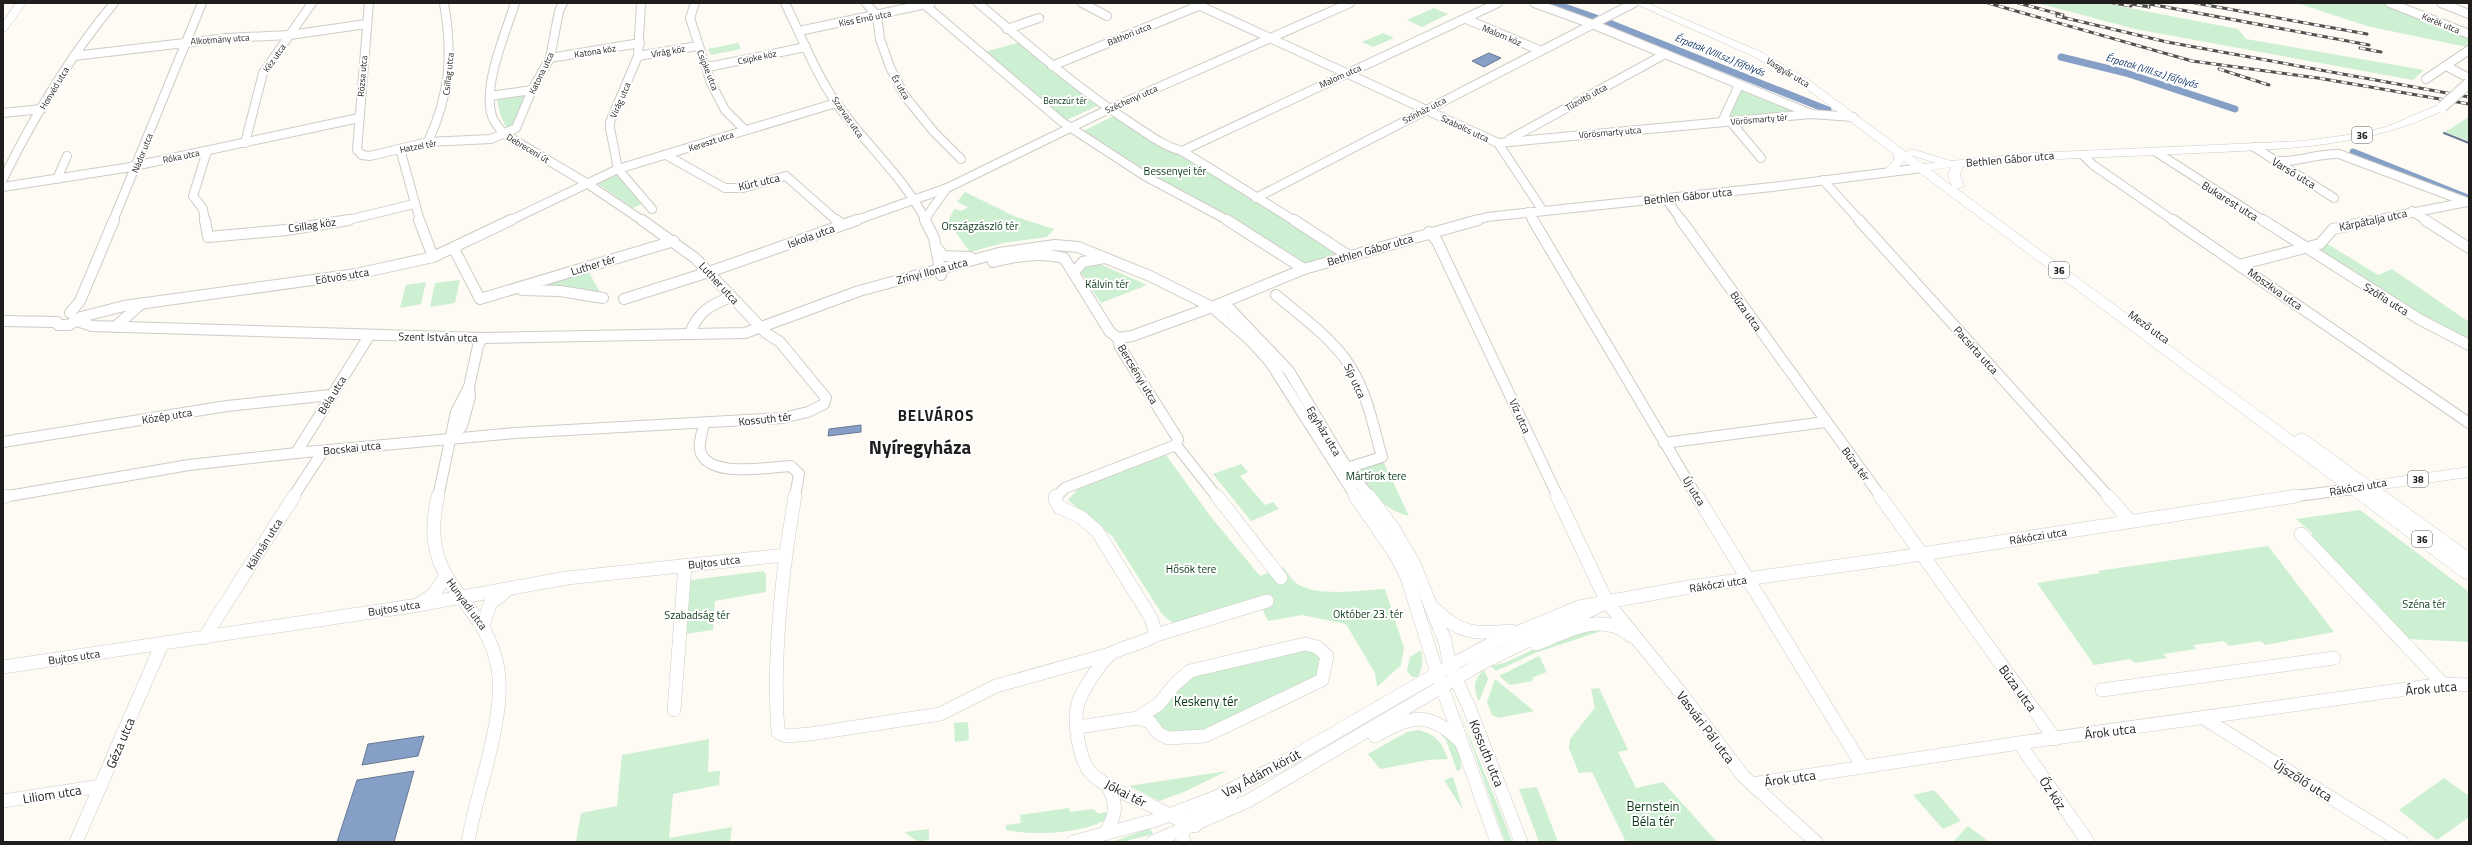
<svg xmlns="http://www.w3.org/2000/svg" width="2472" height="845" font-family="'Titillium Web',sans-serif">
  <style>
    .green { fill: #ccf0d1 }
    .water { fill: #869fc6; stroke: #677893 }
    .lines { fill: none; stroke-linecap: round; stroke-linejoin: round }
    .stream { stroke: #677893; stroke-width: 2 }
    .canal { stroke: #869fc6; stroke-width: 7 }
    .minor-far2-casing { stroke: #cfccc6; stroke-width: 10 }
    .minor-far1-casing { stroke: #cfccc6; stroke-width: 12 }
    .minor-casing { stroke: #cfccc6; stroke-width: 14 }
    .major-casing { stroke: #cfccc6; stroke-width: 1 }
    .minor-far2 { stroke: #fff; stroke-width: 8 }
    .minor-far1 { stroke: #fff; stroke-width: 10 }
    .minor { stroke: #fff; stroke-width: 13 }
    .major { fill: #fff; fill-rule: evenodd }
    .rail-casing { stroke: #52514e; stroke-width: 3 }
    .rail { stroke: #fff; stroke-width: 2; stroke-dasharray: 5.5; stroke-linecap: butt }
    .major-bridge-casing { stroke: #cfccc6; stroke-width: 12; stroke-linecap: butt }
    .major-bridge { stroke: #fff; stroke-width: 10 }
    .labels { text-anchor: middle; dominant-baseline: central; stroke-width: 4; stroke-linejoin: round; paint-order: stroke }
    .far-street-label { font-size: 9px; fill: #1f1e1c; stroke: #fff }
    .far-park-label { font-size: 9px; fill: #093817; stroke: #fff }
    .far-water-label { font-size: 10px; font-style: italic; fill: #153667; stroke: #fff }
    .shield { fill: #fff; stroke: #626260; stroke-width: 1 }
    .shield-label { font-size: 10px; font-weight: bold; fill: #1f1e1c }
    .street-label { font-size: 11px; fill: #1f1e1c; stroke: #fff }
    .park-label { font-size: 11px; fill: #093817; stroke: #fff }
    .near-street-label { font-size: 13px; fill: #1f1e1c; stroke: #fff }
    .near-park-label { font-size: 13px; fill: #093817; stroke: #fff }
    .district-label { font-size: 15px; font-weight: bold; letter-spacing: 1px; fill: #1f1e1c; stroke: #fff }
    .town-label { font-size: 19px; font-weight: bold; fill: #1f1e1c; stroke: #fff }
  </style>
  <rect width="100%" height="100%" fill="#fefaf4"/>
  <g class="green">
    <path d="M2037,3H2103L2238,29L2246,39L2424,70L2413,80L2135,29Z"/>
    <path d="M2297,3H2387L2469,37L2467,47L2367,26Z"/>
    <path d="M1434,8L1448,14L1422,27L1407,20Z"/>
    <path d="M1383,33L1394,38L1373,47L1362,42Z"/>
    <path d="M1024,41L1102,104L1062,122L981,53Z"/>
    <path d="M738,43L741,49L711,55L708,49Z"/>
    <path d="M1739,85L1811,114L1722,122Z"/>
    <path d="M528,94L514,127L507,129L500,114L497,99Z"/>
    <path d="M1118,114L1345,253L1300,265L1169,191L1079,133Z"/>
    <path d="M2469,117V141L2445,132Z"/>
    <path d="M618,169L646,202L633,208L594,181Z"/>
    <path d="M965,192L1016,217L1054,229L1047,237L1003,243L970,252L948,222L954,209L962,211L968,207L957,202Z"/>
    <path d="M2326,243L2378,275L2392,269L2469,322V342L2313,250Z"/>
    <path d="M1097,264L1102,265L1147,285L1101,303L1080,271L1085,266Z"/>
    <path d="M586,267L603,298L512,290Z"/>
    <path d="M460,280L455,303L430,307L435,283Z"/>
    <path d="M426,282L421,304L400,308L406,285Z"/>
    <path d="M1166,455L1211,517L1260,576L1283,567C1288,573 1292,581 1299,585C1320,597 1362,590 1385,589L1404,648L1401,665L1377,687L1375,673L1346,624L1302,615L1268,621L1258,600L1175,625L1162,614L1112,536L1068,500L1078,489Z"/>
    <path d="M1383,461L1409,516C1384,510 1375,495 1359,476L1360,468Z"/>
    <path d="M1241,464L1248,472L1240,476L1265,505L1273,502L1279,509L1251,521L1213,474Z"/>
    <path d="M2360,510L2469,592V642L2407,639L2313,541L2312,533L2296,519Z"/>
    <path d="M2268,546L2334,632L2265,645L2261,641L2229,646L2224,641L2193,645L2196,649L2163,654L2167,658L2135,663L2130,659L2094,665L2037,583L2100,573L2098,571Z"/>
    <path d="M763,571L766,574V592L715,601L713,630L678,635L683,581Z"/>
    <path d="M1595,628L1604,630L1535,653L1496,671L1491,666L1504,663L1539,647Z"/>
    <path d="M1305,646L1326,656L1319,679L1204,734L1169,737L1150,716L1191,673Z"/>
    <path d="M1421,650C1423,660 1423,667 1418,677H1412L1407,671L1410,657Z"/>
    <path d="M1539,656L1547,672L1533,677L1532,681L1510,685L1499,676Z"/>
    <path d="M1484,670L1488,679L1479,701C1473,690 1473,679 1484,670Z"/>
    <path d="M1495,679L1534,711L1498,718L1492,715L1487,702Z"/>
    <path d="M1599,688L1628,750L1618,752L1636,788L1663,782L1717,842H1626L1592,772L1579,773L1569,748L1570,739L1595,708L1591,689Z"/>
    <path d="M1460,711C1476,755 1496,798 1512,842H1505Z"/>
    <path d="M968,722L969,740L955,742L954,723Z"/>
    <path d="M1438,727L1460,749L1461,769L1457,771L1446,740L1437,730Z"/>
    <path d="M1419,730C1437,735 1442,743 1448,759L1428,760L1380,769L1368,754L1407,732Z"/>
    <path d="M709,739L708,772L720,771L719,785L673,794L669,838L732,827L730,842H576L581,813L617,806L622,755Z"/>
    <path d="M1227,771L1184,792L1159,801L1129,786Z"/>
    <path d="M1453,777L1463,810L1444,780Z"/>
    <path d="M2444,778L2469,796V817L2437,840L2399,810Z"/>
    <path d="M1537,787L1558,842H1539L1519,789Z"/>
    <path d="M1934,790L1961,821L1943,829L1913,795Z"/>
    <path d="M1069,808L1070,812L1093,809L1099,814L1104,812L1112,816C1088,834 1035,836 1006,830V825L1021,823L1020,815Z"/>
    <path d="M1968,826L1989,842H1953Z"/>
    <path d="M1150,828L1153,834L1122,842H1112Z"/>
    <path d="M929,829V839C919,845 912,838 905,832Z"/>
  </g>
  <g class="water">
    <path d="M1489,53L1501,58L1484,67L1472,61Z"/>
    <path d="M861,425V432L828,436L829,429Z"/>
    <path d="M424,736L418,756L362,765L368,744Z"/>
    <path d="M414,771L394,842H337L357,780Z"/>
  </g>
  <g class="lines">
    <path class="stream" d="M2444,133L2469,143"/>
    <g class="canal">
      <path d="M1553,3L1596,18"/>
      <path d="M1604,21L1828,110"/>
      <path d="M2061,57L2126,73L2235,109"/>
      <path d="M2353,152L2465,197"/>
    </g>
    <defs>
      <g id="minor-far2">
        <path d="M369,3L357,150L362,155L370,156L428,142L491,139L516,128L532,90L550,58L559,11L563,3"/>
        <path d="M515,3C506,32 482,86 492,116C494,123 500,129 504,134L588,184L643,221"/>
        <path d="M641,3L638,56L610,122V128L618,169L652,209"/>
        <path d="M695,3L690,18L711,83L725,110L745,130"/>
        <path d="M785,3C802,37 815,73 837,104C865,144 904,177 926,221"/>
        <path d="M866,3L877,16L880,39L890,67L904,95L934,132L961,159"/>
        <path d="M978,3C1028,45 1077,88 1131,123C1148,134 1163,146 1182,151L1295,221"/>
        <path d="M1082,3L1107,16"/>
        <path d="M1194,3L1498,143L1543,211"/>
        <path d="M1534,3L1592,24L1809,113"/>
        <path d="M2390,3L2469,34"/>
        <path d="M2441,3L2469,14"/>
        <path d="M925,5L1062,122L1145,176L1229,221"/>
        <path d="M1466,19L1539,50"/>
        <path d="M1007,29L1039,18"/>
        <path d="M799,31L931,3"/>
        <path d="M74,56L227,38L290,35L366,24"/>
        <path d="M638,56L698,46"/>
        <path d="M550,58L640,43"/>
        <path d="M1052,66L1203,4"/>
        <path d="M708,67L806,47"/>
        <path d="M2448,67L2469,78"/>
        <path d="M2426,79L2469,50"/>
        <path d="M490,96L532,90"/>
        <path d="M3,113L42,109"/>
        <path d="M1730,121L1761,158"/>
        <path d="M1722,122L1739,85"/>
        <path d="M1510,139L1665,54"/>
        <path d="M428,142C450,93 453,56 444,3"/>
        <path d="M245,143L263,73L312,3"/>
        <path d="M1498,143L1811,114L1853,117"/>
        <path d="M2254,147L2334,198"/>
        <path d="M400,149L420,221"/>
        <path d="M1182,151L1498,3"/>
        <path d="M2156,152L2264,221"/>
        <path d="M666,155L725,188H743L786,176L837,221"/>
        <path d="M2083,155L2093,165L2174,221"/>
        <path d="M2275,161C2297,163 2317,153 2339,154L2467,202"/>
        <path d="M3,179C34,116 69,57 114,3"/>
        <path d="M57,179L67,156"/>
        <path d="M1823,180L1860,221"/>
        <path d="M3,187L125,168L359,118"/>
        <path d="M1256,198L1634,3"/>
        <path d="M1666,199L1682,221"/>
        <path d="M2412,211L2427,221"/>
        <path d="M1528,212L1533,221"/>
        <path d="M925,219L946,189"/>
        <path d="M113,221L202,3"/>
        <path d="M205,221L203,209L193,196L207,151"/>
        <path d="M344,221L414,204"/>
        <path d="M509,221L618,169L836,103"/>
        <path d="M854,221L947,188L1109,109L1350,3"/>
        <path d="M1474,221L1487,217L1772,187L1922,168"/>
        <path d="M2370,221L2467,202"/>
      </g>
      <g id="minor-far1">
        <path d="M205,220L208,237L286,230L349,220"/>
        <path d="M419,220L433,257"/>
        <path d="M836,220L842,225"/>
        <path d="M925,220L934,238L941,275"/>
        <path d="M1227,220L1304,269"/>
        <path d="M1294,220L1349,256"/>
        <path d="M1533,220L1697,497"/>
        <path d="M1681,220L1881,497"/>
        <path d="M1859,220L2109,497"/>
        <path d="M2173,220L2469,423"/>
        <path d="M2263,220L2419,319L2469,345"/>
        <path d="M2425,220L2469,248"/>
        <path d="M1429,232L1437,241L1558,497"/>
        <path d="M937,248L943,256L970,257"/>
        <path d="M454,249L480,299L674,241"/>
        <path d="M993,262C1017,256 1040,252 1064,258L1110,332L1118,338"/>
        <path d="M2239,265L2320,244L2333,229L2375,220"/>
        <path d="M1074,272L1083,262L1104,258"/>
        <path d="M522,290L560,291L603,298"/>
        <path d="M1276,295C1303,318 1337,341 1354,373C1368,398 1374,429 1382,457L1347,468"/>
        <path d="M624,299L709,272L857,220"/>
        <path d="M1215,307L1229,308L1289,371L1347,468L1370,497"/>
        <path d="M70,313L80,301L114,220"/>
        <path d="M3,321L57,322"/>
        <path d="M77,321L92,326L482,338L745,333L859,291L999,253L1055,245L1078,247L1150,276L1212,307L1250,340L1270,362L1356,497"/>
        <path d="M57,322L58,325H69L81,317L124,306L356,274L433,257L511,220"/>
        <path d="M115,327L141,304"/>
        <path d="M690,333C698,312 710,305 731,297"/>
        <path d="M1118,338L1132,336L1212,307L1304,269L1478,220"/>
        <path d="M1118,338L1120,347L1178,439L1176,445"/>
        <path d="M704,424C702,434 696,448 703,457C718,477 769,467 791,466L799,474L795,497"/>
        <path d="M451,438L462,426L470,397L469,387L478,346L482,338"/>
        <path d="M3,442L227,406L331,395"/>
        <path d="M1664,443L1825,422"/>
        <path d="M1176,445L1217,497"/>
        <path d="M296,453L369,336"/>
        <path d="M3,497L189,465L296,453L515,433L782,418L808,412L824,404L826,398L780,342L766,333L695,258L642,220"/>
        <path d="M293,497L323,451"/>
        <path d="M438,497L456,412L469,387"/>
        <path d="M1056,497L1065,488L1176,445"/>
        <path d="M2288,497L2353,489"/>
      </g>
      <g id="minor">
        <path d="M438,496C416,587 485,595 498,669C506,719 476,792 468,842"/>
        <path d="M795,496C782,572 772,655 778,732L786,736L810,734L940,714L996,686L1110,654"/>
        <path d="M1056,496L1055,499L1059,507L1081,517L1097,531L1151,618L1156,635"/>
        <path d="M1217,496L1281,578"/>
        <path d="M1355,496L1396,555L1407,577L1437,673L1497,842"/>
        <path d="M1369,496L1393,528L1413,562L1445,641L1450,666L1469,707L1521,842"/>
        <path d="M1557,496L1607,602L1680,692L1743,776L1816,842"/>
        <path d="M1697,496L1863,767"/>
        <path d="M1880,496L2055,739"/>
        <path d="M2108,496L2129,520"/>
        <path d="M3,497L6,496"/>
        <path d="M2301,534L2443,684"/>
        <path d="M422,602L433,595L446,576"/>
        <path d="M1436,610C1460,635 1479,634 1512,631"/>
        <path d="M483,626L490,604L507,590"/>
        <path d="M204,638L294,496"/>
        <path d="M1305,644L1317,647L1327,656L1322,680L1205,736L1168,738L1158,733L1150,722L1138,718L1159,704L1174,685L1190,671Z"/>
        <path d="M1536,644C1566,632 1603,610 1631,636"/>
        <path d="M3,667L412,606L567,578L785,555"/>
        <path d="M2102,690L2334,658"/>
        <path d="M674,710L685,565"/>
        <path d="M2205,719L2402,842"/>
        <path d="M1078,727L1138,718"/>
        <path d="M1375,736C1410,716 1428,710 1459,740"/>
        <path d="M2019,743L2088,842"/>
        <path d="M1752,784L2019,743L2443,684L2469,685"/>
        <path d="M3,801L101,786"/>
        <path d="M1192,816L1227,801L1234,790"/>
        <path d="M1195,826C1180,821 1168,814 1154,807C1133,796 1109,790 1092,774C1079,762 1074,724 1077,707C1080,693 1099,665 1109,655C1117,648 1143,644 1156,635L1267,601"/>
        <path d="M1181,831L1184,842"/>
        <path d="M1105,834C1116,815 1118,806 1108,786"/>
        <path d="M76,842L162,644"/>
        <path d="M1073,842L1156,820L1216,797L1274,768L1459,661L1497,641L1579,607L1689,587L1896,558L2296,496"/>
        <path d="M1153,842L1248,801L1482,663L1603,604"/>
      </g>
      <g id="major">
        <path d="M16,3H26L6,31L3,32V22Z"/>
        <path d="M1634,3H1647L1761,52L1806,78L1906,152L1912,149L1951,161L2033,153L2304,141L2362,133L2386,127L2438,105H2446V109C2368,148 2283,149 2198,153C2120,157 2041,158 1963,166L1960,175L1964,186L1957,189L2294,437L2301,433L2306,435L2370,481L2469,467V477L2382,489L2469,552V580L2463,578L1904,161L1893,174H1885L1883,172L1894,160V154L1798,82L1753,56ZM1911,155L1936,163L1923,164ZM1951,167L1948,175L1952,186L1931,170Z"/>
      </g>
    </defs>
    <use href="#minor-far2" class="minor-far2-casing"/>
    <use href="#minor-far1" class="minor-far1-casing"/>
    <use href="#minor" class="minor-casing"/>
    <use href="#major" class="major-casing"/>
    <use href="#minor-far2" class="minor-far2"/>
    <use href="#minor-far1" class="minor-far1"/>
    <use href="#minor" class="minor"/>
    <use href="#major" class="major"/>
    <defs>
      <g id="rail">
        <path d="M1988,3L2192,61L2318,78L2469,104"/>
        <path d="M2018,3L2063,15"/>
        <path d="M2113,3L2131,6"/>
        <path d="M2126,3L2149,7"/>
        <path d="M2144,3L2369,45"/>
        <path d="M2195,3L2367,34"/>
        <path d="M2057,16L2167,42L2469,97"/>
        <path d="M2360,48L2381,52"/>
        <path d="M2219,69L2269,85"/>
      </g>
    </defs>
    <use href="#rail" class="rail-casing"/>
    <use href="#rail" class="rail"/>
    <defs>
      <path id="major-bridge" d="M2442,107L2469,83"/>
    </defs>
    <use href="#major-bridge" class="major-bridge-casing"/>
    <use href="#major-bridge" class="major-bridge"/>
  </g>
  <g class="labels">
    <g class="far-street-label">
      <text transform="translate(865 18) rotate(-11)">Kiss Ernő utca</text>
      <text transform="translate(2441 23) rotate(22)">Kerék utca</text>
      <text transform="translate(1129 34) rotate(-22)">Báthori utca</text>
      <text transform="translate(1502 35) rotate(23)">Malom köz</text>
      <text transform="translate(220 39) rotate(-4)">Alkotmány utca</text>
      <text transform="translate(595 51) rotate(-9)">Katona köz</text>
      <text transform="translate(668 51) rotate(-10)">Virág köz</text>
      <text transform="translate(757 57) rotate(-12)">Csipke köz</text>
      <text transform="translate(274 58) rotate(-55)">Kéz utca</text>
      <text transform="translate(708 70) rotate(68)">Csipke utca</text>
      <text transform="translate(1788 72) rotate(31)">Vasgyár utca</text>
      <text transform="translate(541 73) rotate(-64)">Katona utca</text>
      <text transform="translate(448 74) rotate(-84)">Csillag utca</text>
      <text transform="translate(362 76) rotate(-85)">Rózsa utca</text>
      <text transform="translate(1340 76) rotate(-24)">Malom utca</text>
      <text transform="translate(901 87) rotate(60)">Ér utca</text>
      <text transform="translate(54 88) rotate(-59)">Honvéd utca</text>
      <text transform="translate(1586 97) rotate(-29)">Tűzoltó utca</text>
      <text transform="translate(1131 99) rotate(-24)">Széchenyi utca</text>
      <text transform="translate(620 100) rotate(-66)">Virág utca</text>
      <text transform="translate(1424 110) rotate(-27)">Színház utca</text>
      <text transform="translate(848 117) rotate(55)">Szarvas utca</text>
      <text transform="translate(1759 119) rotate(-5)">Vörösmarty tér</text>
      <text transform="translate(1465 128) rotate(25)">Szabolcs utca</text>
      <text transform="translate(1610 132) rotate(-5)">Vörösmarty utca</text>
      <text transform="translate(711 141) rotate(-18)">Kereszt utca</text>
      <text transform="translate(418 146) rotate(-11)">Hatzel tér</text>
      <text transform="translate(528 148) rotate(31)">Debreceni út</text>
      <text transform="translate(142 153) rotate(-68)">Nádor utca</text>
      <text transform="translate(181 156) rotate(-12)">Róka utca</text>
    </g>
    <g class="far-park-label">
      <text x="1065" y="100">Benczúr tér</text>
    </g>
    <g class="far-water-label">
      <text transform="translate(1720 55) rotate(22)">Érpatak (VIII.sz.) főfolyás</text>
      <text transform="translate(2152 71) rotate(17)">Érpatak (VIII.sz.) főfolyás</text>
    </g>
    <g class="shield">
      <rect x="2352" y="127" width="20" height="16" rx="3"/>
      <rect x="2049" y="262" width="20" height="16" rx="3"/>
      <rect x="2408" y="471" width="20" height="16" rx="3"/>
      <rect x="2412" y="531" width="20" height="16" rx="3"/>
    </g>
    <g class="shield-label">
      <text x="2362" y="135">36</text>
      <text x="2059" y="270">36</text>
      <text x="2418" y="479">38</text>
      <text x="2422" y="539">36</text>
    </g>
    <g class="street-label">
      <text transform="translate(2010 159) rotate(-5)">Bethlen Gábor utca</text>
      <text transform="translate(2294 173) rotate(31)">Varsó utca</text>
      <text transform="translate(759 182) rotate(-13)">Kürt utca</text>
      <text transform="translate(1688 196) rotate(-6)">Bethlen Gábor utca</text>
      <text transform="translate(2230 201) rotate(32)">Bukarest utca</text>
      <text transform="translate(2373 220) rotate(-12)">Kárpátalja utca</text>
      <text transform="translate(312 225) rotate(-8)">Csillag köz</text>
      <text transform="translate(811 236) rotate(-20)">Iskola utca</text>
      <text transform="translate(1370 250) rotate(-16)">Bethlen Gábor utca</text>
      <text transform="translate(593 265) rotate(-17)">Luther tér</text>
      <text transform="translate(932 271) rotate(-15)">Zrínyi Ilona utca</text>
      <text transform="translate(342 276) rotate(-9)">Eötvös utca</text>
      <text transform="translate(719 283) rotate(47)">Luther utca</text>
      <text transform="translate(2275 289) rotate(35)">Moszkva utca</text>
      <text transform="translate(2386 299) rotate(32)">Szófia utca</text>
      <text transform="translate(1746 311) rotate(55)">Búza utca</text>
      <text transform="translate(2149 327) rotate(36)">Mező utca</text>
      <text transform="translate(438 337) rotate(1)">Szent István utca</text>
      <text transform="translate(1976 350) rotate(48)">Pacsirta utca</text>
      <text transform="translate(1138 374) rotate(59)">Bercsényi utca</text>
      <text transform="translate(1355 381) rotate(65)">Síp utca</text>
      <text transform="translate(332 395) rotate(-58)">Béla utca</text>
      <text transform="translate(167 416) rotate(-9)">Közép utca</text>
      <text transform="translate(1520 416) rotate(66)">Víz utca</text>
      <text transform="translate(765 419) rotate(-6)">Kossuth tér</text>
      <text transform="translate(1324 431) rotate(59)">Egyház utca</text>
      <text transform="translate(352 448) rotate(-6)">Bocskai utca</text>
      <text transform="translate(1856 464) rotate(54)">Búza tér</text>
      <text transform="translate(2358 487) rotate(-10)">Rákóczi utca</text>
      <text transform="translate(1694 491) rotate(58)">Új utca</text>
      <text transform="translate(2038 536) rotate(-9)">Rákóczi utca</text>
      <text transform="translate(264 544) rotate(-58)">Kálmán utca</text>
      <text transform="translate(714 562) rotate(-6)">Bujtos utca</text>
      <text transform="translate(1718 584) rotate(-9)">Rákóczi utca</text>
      <text transform="translate(467 604) rotate(54)">Hunyadi utca</text>
      <text transform="translate(394 608) rotate(-9)">Bujtos utca</text>
      <text transform="translate(74 657) rotate(-8)">Bujtos utca</text>
    </g>
    <g class="park-label">
      <text x="1175" y="171">Bessenyei tér</text>
      <text x="980" y="226">Országzászló tér</text>
      <text x="1107" y="284">Kálvin tér</text>
      <text x="1376" y="476">Mártírok tere</text>
      <text x="1191" y="569">Hősök tere</text>
      <text x="2424" y="604">Széna tér</text>
      <text x="1368" y="614">Október 23. tér</text>
      <text x="697" y="615">Szabadság tér</text>
    </g>
    <g class="near-street-label">
      <text transform="translate(2018 688) rotate(54)">Búza utca</text>
      <text transform="translate(2431 688) rotate(-5)">Árok utca</text>
      <text transform="translate(1706 727) rotate(53)">Vasvári Pál utca</text>
      <text transform="translate(2110 731) rotate(-7)">Árok utca</text>
      <text transform="translate(120 743) rotate(-67)">Géza utca</text>
      <text transform="translate(1487 753) rotate(68)">Kossuth utca</text>
      <text transform="translate(1261 773) rotate(-28)">Vay Ádám körút</text>
      <text transform="translate(1790 778) rotate(-8)">Árok utca</text>
      <text transform="translate(2303 780) rotate(32)">Újszőlő utca</text>
      <text transform="translate(1126 793) rotate(27)">Jókai tér</text>
      <text transform="translate(2053 793) rotate(56)">Őz köz</text>
      <text transform="translate(52 794) rotate(-9)">Liliom utca</text>
    </g>
    <g class="near-park-label">
      <text x="1206" y="701">Keskeny tér</text>
      <text x="1653" y="806">Bernstein<tspan x="1653" dy="15">Béla tér</tspan></text>
    </g>
    <g class="district-label">
      <text x="936" y="415">BELVÁROS</text>
    </g>
    <g class="town-label">
      <text x="920" y="446">Nyíregyháza</text>
    </g>
  </g>
  <rect width="2472" height="845" fill="none" stroke="#1f1e1c" stroke-width="8"/>
</svg>
